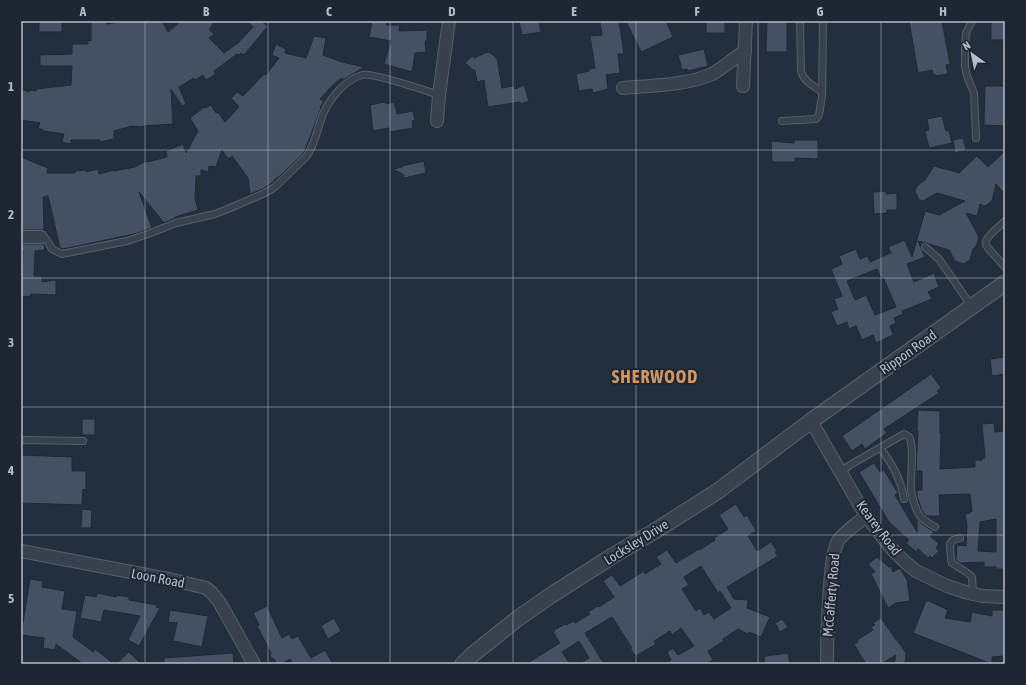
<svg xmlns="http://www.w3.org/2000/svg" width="1026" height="685" font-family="'Asap Condensed',sans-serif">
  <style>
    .building { fill: #455162; stroke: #1f2835; fill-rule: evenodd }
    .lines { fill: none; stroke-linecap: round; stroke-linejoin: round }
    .service-casing { stroke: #565f6c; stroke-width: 8 }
    .minor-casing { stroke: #565f6c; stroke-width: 14 }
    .tertiary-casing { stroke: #565f6c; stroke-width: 17 }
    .service { stroke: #38414e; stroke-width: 6 }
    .minor { stroke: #38414e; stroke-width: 12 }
    .tertiary { stroke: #38414e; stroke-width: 15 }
    .grid { fill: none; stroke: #b4bcc9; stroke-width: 1; stroke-opacity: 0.55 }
    .labels { text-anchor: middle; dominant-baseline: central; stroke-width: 4; stroke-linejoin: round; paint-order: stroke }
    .street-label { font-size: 14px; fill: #b4bcc9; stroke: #1d2633 }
    .district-label { font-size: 18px; font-weight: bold; letter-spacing: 1px; fill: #d59563; stroke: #1d2633 }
    .neatline { fill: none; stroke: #b4bcc9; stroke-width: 1.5 }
    .grid-label { font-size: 13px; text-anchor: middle; font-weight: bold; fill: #b4bcc9 }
  </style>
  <rect width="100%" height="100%" fill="#242f3e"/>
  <g class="building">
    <rect x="39" y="21" width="23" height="11"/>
    <path d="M91,21H106L107,24L126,21H162L168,32L181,21H215L211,26V27L209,29L214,34L209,38L224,53L238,43L253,27L246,21H261L268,26L254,43L244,55L241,53L239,55L237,54L214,71L216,74L206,80L203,75L195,80L194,78L179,87L186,104L182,106L171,89L173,124L143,126V127L132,126L114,131V139L100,142V140H71V144L62,142L64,134L43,131V130L38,128L40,123L21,120V89L29,92V90L36,91V89L71,85L72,66H40V55L72,54V44H88V40L91,41Z"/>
    <path d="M372,21H387L386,25H400L399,31L427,30V41H425L426,52L415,53L412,72L384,64L391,41L369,37Z"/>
    <path d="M519,21H539L541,32L522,35Z"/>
    <path d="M600,21H619L624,54H618L620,73L606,75L608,89L593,93L592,89L579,91L576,74L589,71V69L595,68L590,36L602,35Z"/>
    <path d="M626,21H666L673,37L641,52Z"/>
    <rect x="706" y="21" width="19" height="12"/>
    <path d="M767,21H787V52H766Z"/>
    <path d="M909,21H942L950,64L946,65L948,74L935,76V74L933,75L932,70L918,73Z"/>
    <rect x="991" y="21" width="14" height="19"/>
    <path d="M314,36L326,38L323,55L342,62L364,67L343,80L342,78L333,85L320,99L324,101L320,108H321L305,150L303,154L281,175L274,180L275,181L263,189L250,194L248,178L232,156L228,159L222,150L216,167L210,166V167L209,166L208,172L201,170V176H196L195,198L198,210L175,217L173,219L164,223L139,192L152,228L138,233L63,249L60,248L48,196L43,197L44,230H22V227H21V157L48,168L47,173H75V171L86,170V172L98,169L99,174L114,170V171L135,167L146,161L147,162L167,157L166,151L183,144L186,153L198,131L190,118L204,107L205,108L211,105L216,113L218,112L225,122L239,107L231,98L237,92L243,96L264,74L266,75L279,58L272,55L276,44L286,49L285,53L306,58Z"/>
    <path d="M704,49L708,66L688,71L687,69L682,70L678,55Z"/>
    <path d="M489,52L497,58L502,88L514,86L515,89L524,85L529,101L521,104L520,102L488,107L484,80L477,82L475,70H473L465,63L472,56L474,58L481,55L485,53Z"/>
    <path d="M985,86H1005V126L984,125Z"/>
    <path d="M385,102L386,104L394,102L397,114L413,111L415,120L412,121L413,128L390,132L389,128L373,131L370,105Z"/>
    <path d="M942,116L946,131H949L952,143L929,148L925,131L929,130L927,119Z"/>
    <path d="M963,138L966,150L955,153L953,140Z"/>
    <path d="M795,140H818V159L795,158V162H772L771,141L794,143Z"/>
    <path d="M1005,151V194L996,184L992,201L985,206L980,204L977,216L966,213L979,237L976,247L973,249L970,260L964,264L955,261L949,250L929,244L926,243L918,241L925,257L907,264L914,282L934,273L939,287L928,292L932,299L902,311L903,314L894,318L896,323L890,326L893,335L876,343L873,335L862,340L856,326L849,329L847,322L837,326L831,312L838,309L834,299L842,296L831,269L842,264L839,256L856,249L860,259L868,256L870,262L891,253L888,247L905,240L912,257L925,211L939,215L965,201L937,193L923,201L919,200L915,191L917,186L925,180L934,166L960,173V172L977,156L988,167ZM877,269L881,278L883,277L896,307L875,315L866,295L855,300L847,281Z"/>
    <path d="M424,161L426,173L404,178V175L393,169L402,167V166Z"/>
    <path d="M886,191V194L897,193V210H887V213L874,214L873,192Z"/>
    <path d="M21,244H44L45,250L35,251L34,276H42V282L56,280V295L31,294V296L21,297V277L23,251H21Z"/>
    <path d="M1005,357V374L992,376L990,359Z"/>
    <path d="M931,374L941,388L937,391L939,393L884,429L887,433L865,449L862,444L852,451L842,436Z"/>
    <path d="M918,410L940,411V433H941L940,469L975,467V460H982V458H985L982,424L994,423L995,432L1005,431V569H996V567H984V562L960,563L956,560L957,545L966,546L967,525L965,514L970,513V512L972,511L970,494L939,495L940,516H926L922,511L917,496V490H922V471H916L918,431H917ZM996,519V552L978,551L980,522Z"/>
    <rect x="82" y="419" width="13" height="16"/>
    <path d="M21,455L72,457V471H86V490L83,489L82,505L21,503Z"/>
    <path d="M874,463L880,472L884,470L893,485L898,493L895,495L917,532V519L922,524L934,532L930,536L939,544L936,548L939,551L932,558L930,556L928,558L918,549L916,552L906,543L909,540L889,522L859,472Z"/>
    <path d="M736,504L744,517L747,515L756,531L748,536L757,551L771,542L777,551L775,552L778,556L727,587L734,599L748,600L747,608L770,617L761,637L749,632L748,634L738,629L723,639L724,641L708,651L713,660L706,664H664L671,660L667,652L673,648L678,655L694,646L681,628L672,635L670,631L654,641L656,644L636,656L630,649L632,648L612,617L585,633L604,664H578L589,658L579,641L562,652L570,664H526L560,643L553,632L555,631L554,630L565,624L566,625L574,621L575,623L590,614L588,612L598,606L599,607L614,597L603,581L612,575L620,586L644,571L645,574L661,564L656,557L667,550L676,563L699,549L700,550L715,540L714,538L728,529L719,515ZM701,566L718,593L720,591L731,608L714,619L709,612L704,615L700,608L696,611L682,589L689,585L684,577Z"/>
    <path d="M82,509L92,510L91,528H81Z"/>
    <path d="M877,557L889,567L891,566L893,572L900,568L907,580L910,601L896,603L888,608L871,574L875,572L868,564Z"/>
    <path d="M30,579L43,581L42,587L65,591L62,609L77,611L73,637L93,652L95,649L114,664H83L56,644L55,650L43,648L44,638L21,635Z"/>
    <path d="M97,593L116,597V595L129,597V600L157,605L156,607L160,608L139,646L128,640L140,616L104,610L101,622L80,618L85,595L96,597Z"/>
    <path d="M926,601H929L948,610L945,618L970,622L972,612L992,616V610H1005V656L992,657V664L913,633Z"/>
    <path d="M267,606L282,638L289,634L292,639L298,636L311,658L325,650L333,664H293L290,659L281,664H277L274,659L270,657L271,653L257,626L259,625L253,613Z"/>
    <path d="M170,610L208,616L202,647L173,641L177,623L168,622Z"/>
    <path d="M334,618L341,631L328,639L321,626Z"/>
    <path d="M881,618L896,640H897L906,653L905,664H894L896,655L881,664H866L854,644L858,642L857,640L873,630L871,627L875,625L873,623Z"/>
    <path d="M782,619L788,627L780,632L775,623Z"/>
    <path d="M129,652L141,664H116Z"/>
    <path d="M233,653L234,664H164V658Z"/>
    <path d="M788,653L790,664H765L764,657L766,656Z"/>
  </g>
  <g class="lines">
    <defs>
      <g id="service">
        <path d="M800,21L801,71C803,81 814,86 822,92"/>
        <path d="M972,21L966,33L965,49V67L967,76L974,93L976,138"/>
        <path d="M782,121L816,119L819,115L822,96L823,21"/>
        <path d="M1005,221C1000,226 987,236 986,241C985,244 987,246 988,248L1005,267"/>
        <path d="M41,237L46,239L52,249L62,254L127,241L148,234L176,223L215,214L230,208L265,193L275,187L306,157C316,144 317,127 324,112C331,97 345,80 362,75C371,72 427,91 439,95"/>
        <path d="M925,247L939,259L972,307"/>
        <path d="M21,440L83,441"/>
        <path d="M880,448C892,463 901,480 904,499"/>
        <path d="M841,472L850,465L904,434C906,435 907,435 909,437C915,447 910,477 911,490C912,497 916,511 920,516C924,521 930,524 935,527"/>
        <path d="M960,538L953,540L950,544V547L951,560L952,563L969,574L972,577L973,594"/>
      </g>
      <g id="minor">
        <path d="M743,86L746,21"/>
        <path d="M623,88C648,86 689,85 712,74C723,68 734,58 745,51"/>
        <path d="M437,121L439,95L449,21"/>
        <path d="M21,237H41"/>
        <path d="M811,421L866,516L891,548L905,562L916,571L947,586L968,593L983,596L1005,597"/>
        <path d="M21,551L173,580L206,588L212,593L220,603L254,664"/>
        <path d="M827,664C827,634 828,604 831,574C832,564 833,550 838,541C845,531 857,524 866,516"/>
      </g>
      <path id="tertiary" d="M463,664L472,655L517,619L550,596L614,555L655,531L718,491L811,421L1005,283"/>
    </defs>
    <use href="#service" class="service-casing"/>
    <use href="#minor" class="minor-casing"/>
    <use href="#tertiary" class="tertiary-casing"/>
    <use href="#service" class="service"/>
    <use href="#minor" class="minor"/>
    <use href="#tertiary" class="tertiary"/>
  </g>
  <path class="grid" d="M145,21V664M268,21V664M390,21V664M513,21V664M636,21V664M758,21V664M881,21V664M21,150H1005M21,278H1005M21,407H1005M21,535H1005"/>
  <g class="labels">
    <g class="street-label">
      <text transform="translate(908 352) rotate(-35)">Rippon Road</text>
      <text transform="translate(879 528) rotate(53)">Kearey Road</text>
      <text transform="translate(636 542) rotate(-32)">Locksley Drive</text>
      <text transform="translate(158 578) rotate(11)">Loon Road</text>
      <text transform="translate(831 595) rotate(-85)">McCafferty Road</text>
    </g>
    <g class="district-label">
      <text x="655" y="376">SHERWOOD</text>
    </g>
  </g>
  <rect width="1026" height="685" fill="none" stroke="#1d2633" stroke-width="44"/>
  <g transform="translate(972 54) rotate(327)" stroke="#1d2633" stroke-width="3" paint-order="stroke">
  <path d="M0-3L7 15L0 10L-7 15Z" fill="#b4bcc9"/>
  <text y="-6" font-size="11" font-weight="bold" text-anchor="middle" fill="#b4bcc9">N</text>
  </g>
  <rect x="22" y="22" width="982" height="641" class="neatline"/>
  <g class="grid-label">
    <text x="83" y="16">A</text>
    <text x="206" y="16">B</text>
    <text x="329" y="16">C</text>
    <text x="452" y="16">D</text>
    <text x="574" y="16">E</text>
    <text x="697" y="16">F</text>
    <text x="820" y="16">G</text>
    <text x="943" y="16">H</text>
    <text x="11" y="91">1</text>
    <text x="11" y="219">2</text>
    <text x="11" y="347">3</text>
    <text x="11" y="475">4</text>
    <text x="11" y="603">5</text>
  </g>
</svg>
